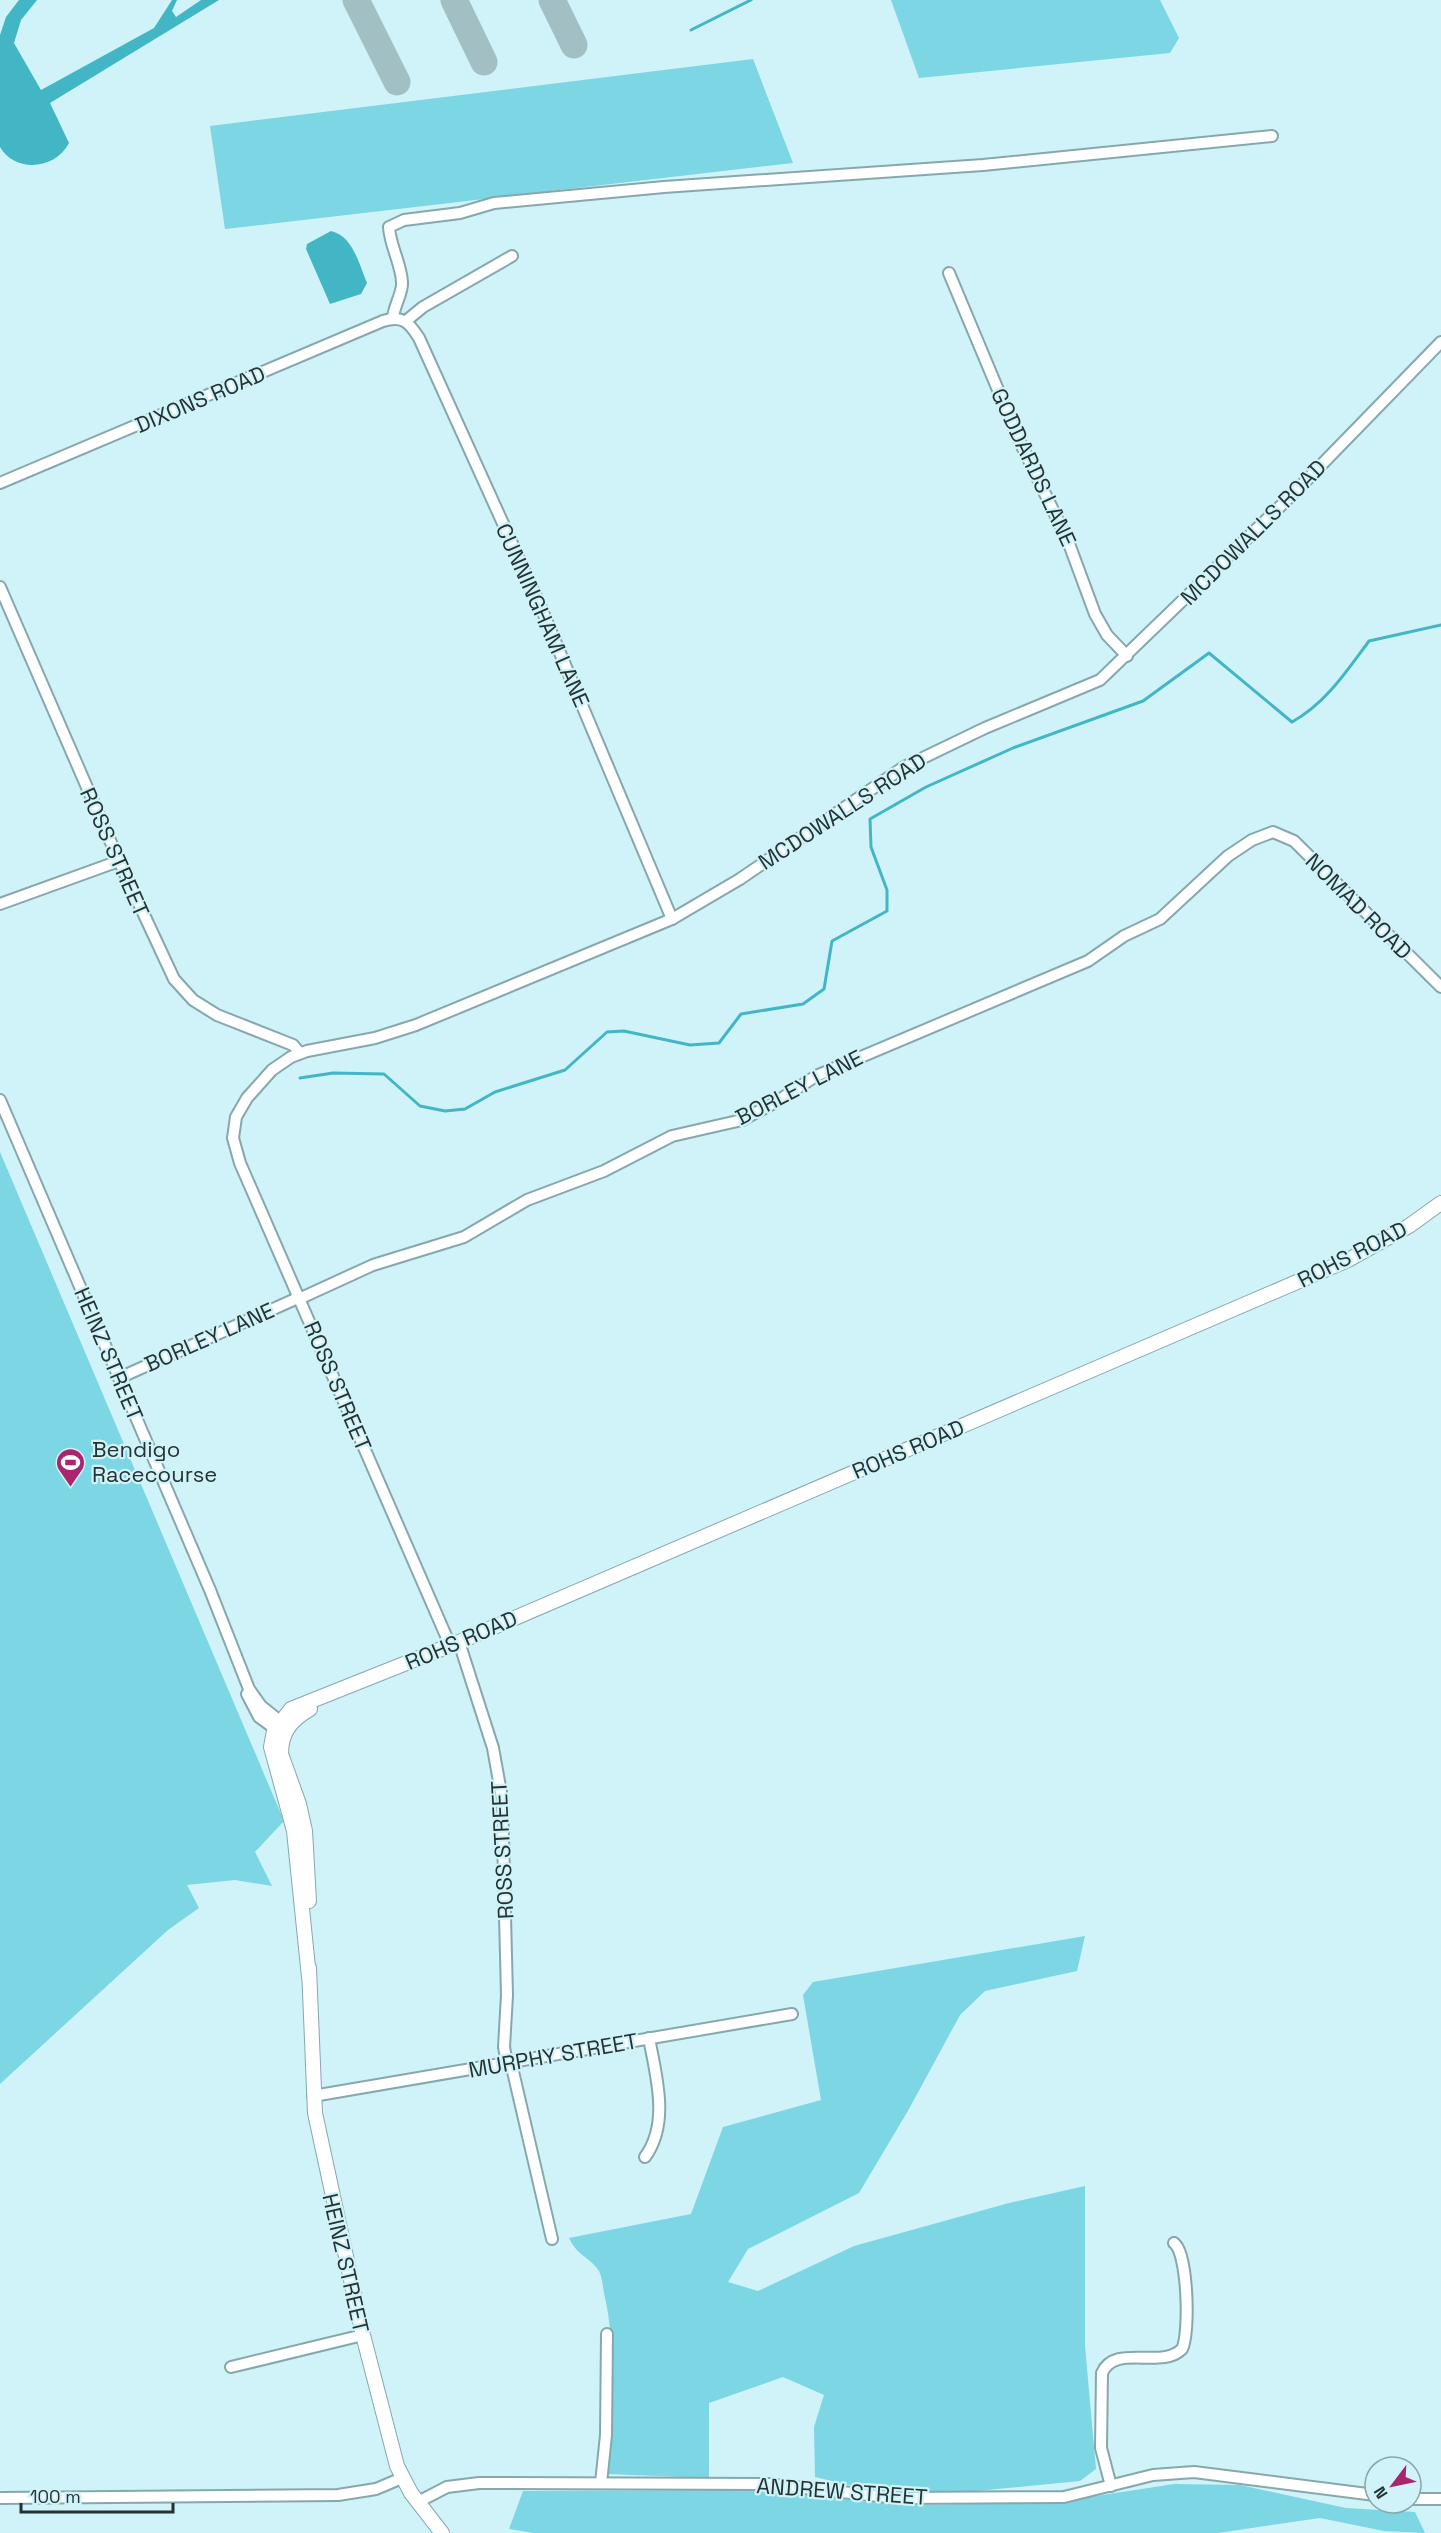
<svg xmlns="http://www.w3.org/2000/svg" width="1441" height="2533" font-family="'Space Grotesk',sans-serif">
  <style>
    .green { fill: #7cd6e3 }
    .water { fill: #43b6c6 }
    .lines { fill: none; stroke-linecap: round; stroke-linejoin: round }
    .stream { stroke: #43b6c6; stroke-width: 3 }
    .taxiway { stroke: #a2c0c4; stroke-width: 27 }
    .street-casing { stroke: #86a8ad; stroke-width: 14 }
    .secondary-casing { stroke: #86a8ad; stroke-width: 16 }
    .street { stroke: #fff; stroke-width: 10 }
    .secondary { stroke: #fff; stroke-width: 14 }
    .labels { text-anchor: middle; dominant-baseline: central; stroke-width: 4.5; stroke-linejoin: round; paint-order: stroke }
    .street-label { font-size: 22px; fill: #243234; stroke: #cff3f8 }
    .poi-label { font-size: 22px; fill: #243234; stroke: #cff3f8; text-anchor: start }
  </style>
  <rect width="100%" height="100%" fill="#cff3f8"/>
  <g class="green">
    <path d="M891,0H1160L1179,38L1170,53L919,78Z"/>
    <path d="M753,59L793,163L225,229L210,126Z"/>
    <path d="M0,1152L284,1821L255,1852L272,1886L235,1880L187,1885L199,1908L168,1930L0,2084Z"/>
    <path d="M1085,1936L1077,1971L985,1991L960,2015L909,2109L859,2193L748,2249L728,2282L758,2291L854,2246L1009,2203L1085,2186V2346L1096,2469L1080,2481L955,2493L869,2490L815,2477L814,2427L824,2395L783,2377L709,2403V2478L607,2474C611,2414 618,2353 604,2293C603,2287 602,2277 599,2271C589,2256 578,2257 569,2238L691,2214L723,2127L821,2100L803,1995L813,1982Z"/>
    <path d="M1174,2484L1240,2485L1346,2508L1415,2512L1425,2533L1384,2531L1320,2518L1218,2533H534L509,2529L523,2491L777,2490L866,2502L935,2505L1070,2500Z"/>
  </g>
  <g class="water">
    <path d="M19,0H37L21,20L14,43L41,90L154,28L172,0H177L172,11L176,17L201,0H219L50,103L69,143C55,170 15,173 0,147V35L6,17Z"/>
    <path d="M331,231C353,236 359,264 367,283L361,294L330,304L306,249L307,244Z"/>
  </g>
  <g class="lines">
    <g class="stream">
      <path d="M691,30L751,0"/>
      <path d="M300,1078L333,1073L384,1074L420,1106L445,1111L465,1109L495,1092L565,1070L607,1032L624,1031L690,1045L719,1043L741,1014L803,1004L824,989L832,941L887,911V890L871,847L870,819L926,787L1013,748L1143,701L1209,653L1292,722C1325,704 1347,671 1369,641L1441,625"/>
    </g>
    <g class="taxiway">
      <path d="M356,0L397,82"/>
      <path d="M454,0L484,62"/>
      <path d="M552,0L574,45"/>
    </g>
    <defs>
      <g id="street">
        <path d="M949,273L1019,440L1068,541L1095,614L1107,635L1127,656"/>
        <path d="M393,318C394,305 403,293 402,282C401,263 390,246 389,227L404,220L460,213L494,203L664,187L983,165L1272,136"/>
        <path d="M406,321L423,307L512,256"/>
        <path d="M0,483L383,321C402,315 409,322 419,338L539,603L672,919"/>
        <path d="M0,587L119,861L174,979L193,1000L217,1015L293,1045L300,1053"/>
        <path d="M0,904L119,861"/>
        <path d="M0,1100L210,1590L249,1689L261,1706L286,1726"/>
        <path d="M301,1298L373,1265L464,1237L527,1200L604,1171L672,1136L742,1120L776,1102L816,1076L1088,961L1124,936L1160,919L1228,856L1252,840L1273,832L1294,841L1441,987"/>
        <path d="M119,1378L300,1297"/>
        <path d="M459,1642L493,1748L502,1798L507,1995L504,2047L507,2064"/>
        <path d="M450,1645L240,1163L233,1138L236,1117L247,1098L272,1070L291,1057L307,1051L375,1038L416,1025L672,919L740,879L904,767L985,728L1100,680L1294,493L1441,342"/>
        <path d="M247,1694L259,1717L281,1733"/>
        <path d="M511,2063L552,2239"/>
        <path d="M313,2096L792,2014"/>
        <path d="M645,2157C670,2123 656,2076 649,2038"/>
        <path d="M231,2367L363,2335"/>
        <path d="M601,2483L606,2435L607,2334"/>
        <path d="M1111,2486L1101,2448L1102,2373C1115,2343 1161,2370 1182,2349C1190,2334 1188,2253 1174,2243"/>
        <path d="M0,2498L338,2495L376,2489L402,2478"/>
        <path d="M1411,2499H1441"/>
        <path d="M418,2502L447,2487L479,2483L768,2484L897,2498L1064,2497L1153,2475L1194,2472L1375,2495"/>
      </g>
      <g id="secondary">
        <path d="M309,1901L305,1831L299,1804L281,1754C281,1732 291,1720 310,1709"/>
        <path d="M309,1968L315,2113L363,2335L397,2466L411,2493L442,2533"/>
        <path d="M309,1977L294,1831L271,1747L274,1731L291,1709L459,1642L1348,1260L1409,1226L1441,1203"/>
      </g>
    </defs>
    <use href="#street" class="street-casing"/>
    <use href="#secondary" class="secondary-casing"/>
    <use href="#street" class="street"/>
    <use href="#secondary" class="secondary"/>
  </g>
  <defs>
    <symbol id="stadium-pin" viewBox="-11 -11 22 30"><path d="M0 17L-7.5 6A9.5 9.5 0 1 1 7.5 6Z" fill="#aa256f" stroke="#cff3f8"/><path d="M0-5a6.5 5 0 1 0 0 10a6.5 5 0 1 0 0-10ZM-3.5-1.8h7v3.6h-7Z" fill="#fff"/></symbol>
  </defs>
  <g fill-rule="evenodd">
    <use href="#stadium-pin" x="54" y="1446" width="33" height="45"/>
  </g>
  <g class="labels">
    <g class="street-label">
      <text transform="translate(200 399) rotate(-23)">DIXONS ROAD</text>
      <text transform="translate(1034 467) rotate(65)">GODDARDS LANE</text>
      <text transform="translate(1253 532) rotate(-45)">MCDOWALLS ROAD</text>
      <text transform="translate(543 615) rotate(66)">CUNNINGHAM LANE</text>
      <text transform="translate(842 811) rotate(-33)">MCDOWALLS ROAD</text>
      <text transform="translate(115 852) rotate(66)">ROSS STREET</text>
      <text transform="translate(1359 906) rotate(45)">NOMAD ROAD</text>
      <text transform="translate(799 1087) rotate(-27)">BORLEY LANE</text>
      <text transform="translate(1352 1254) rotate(-27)">ROHS ROAD</text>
      <text transform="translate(209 1337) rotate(-24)">BORLEY LANE</text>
      <text transform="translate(109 1354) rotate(67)">HEINZ STREET</text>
      <text transform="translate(338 1386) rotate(67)">ROSS STREET</text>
      <text transform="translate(908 1449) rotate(-23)">ROHS ROAD</text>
      <text transform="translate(461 1640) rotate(-23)">ROHS ROAD</text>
      <text transform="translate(502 1850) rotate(-93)">ROSS STREET</text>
      <text transform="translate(553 2055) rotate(-10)">MURPHY STREET</text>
      <text transform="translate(346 2263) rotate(77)">HEINZ STREET</text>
      <text transform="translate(842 2491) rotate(4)">ANDREW STREET</text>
    </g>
    <g class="poi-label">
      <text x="92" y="1449">Bendigo<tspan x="92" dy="25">Racecourse</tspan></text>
    </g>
  </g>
  <g transform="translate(1393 2485) rotate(238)"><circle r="28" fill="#cff3f8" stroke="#8ba6aa" stroke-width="1.5"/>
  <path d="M0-4.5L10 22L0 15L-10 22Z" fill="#aa256f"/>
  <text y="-9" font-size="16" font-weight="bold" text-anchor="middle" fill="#243234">N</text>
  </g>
  <path d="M21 2503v9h152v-9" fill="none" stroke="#243234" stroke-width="3"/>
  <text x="30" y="2503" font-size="18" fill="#243234" stroke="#cff3f8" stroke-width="4.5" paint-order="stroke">100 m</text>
</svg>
